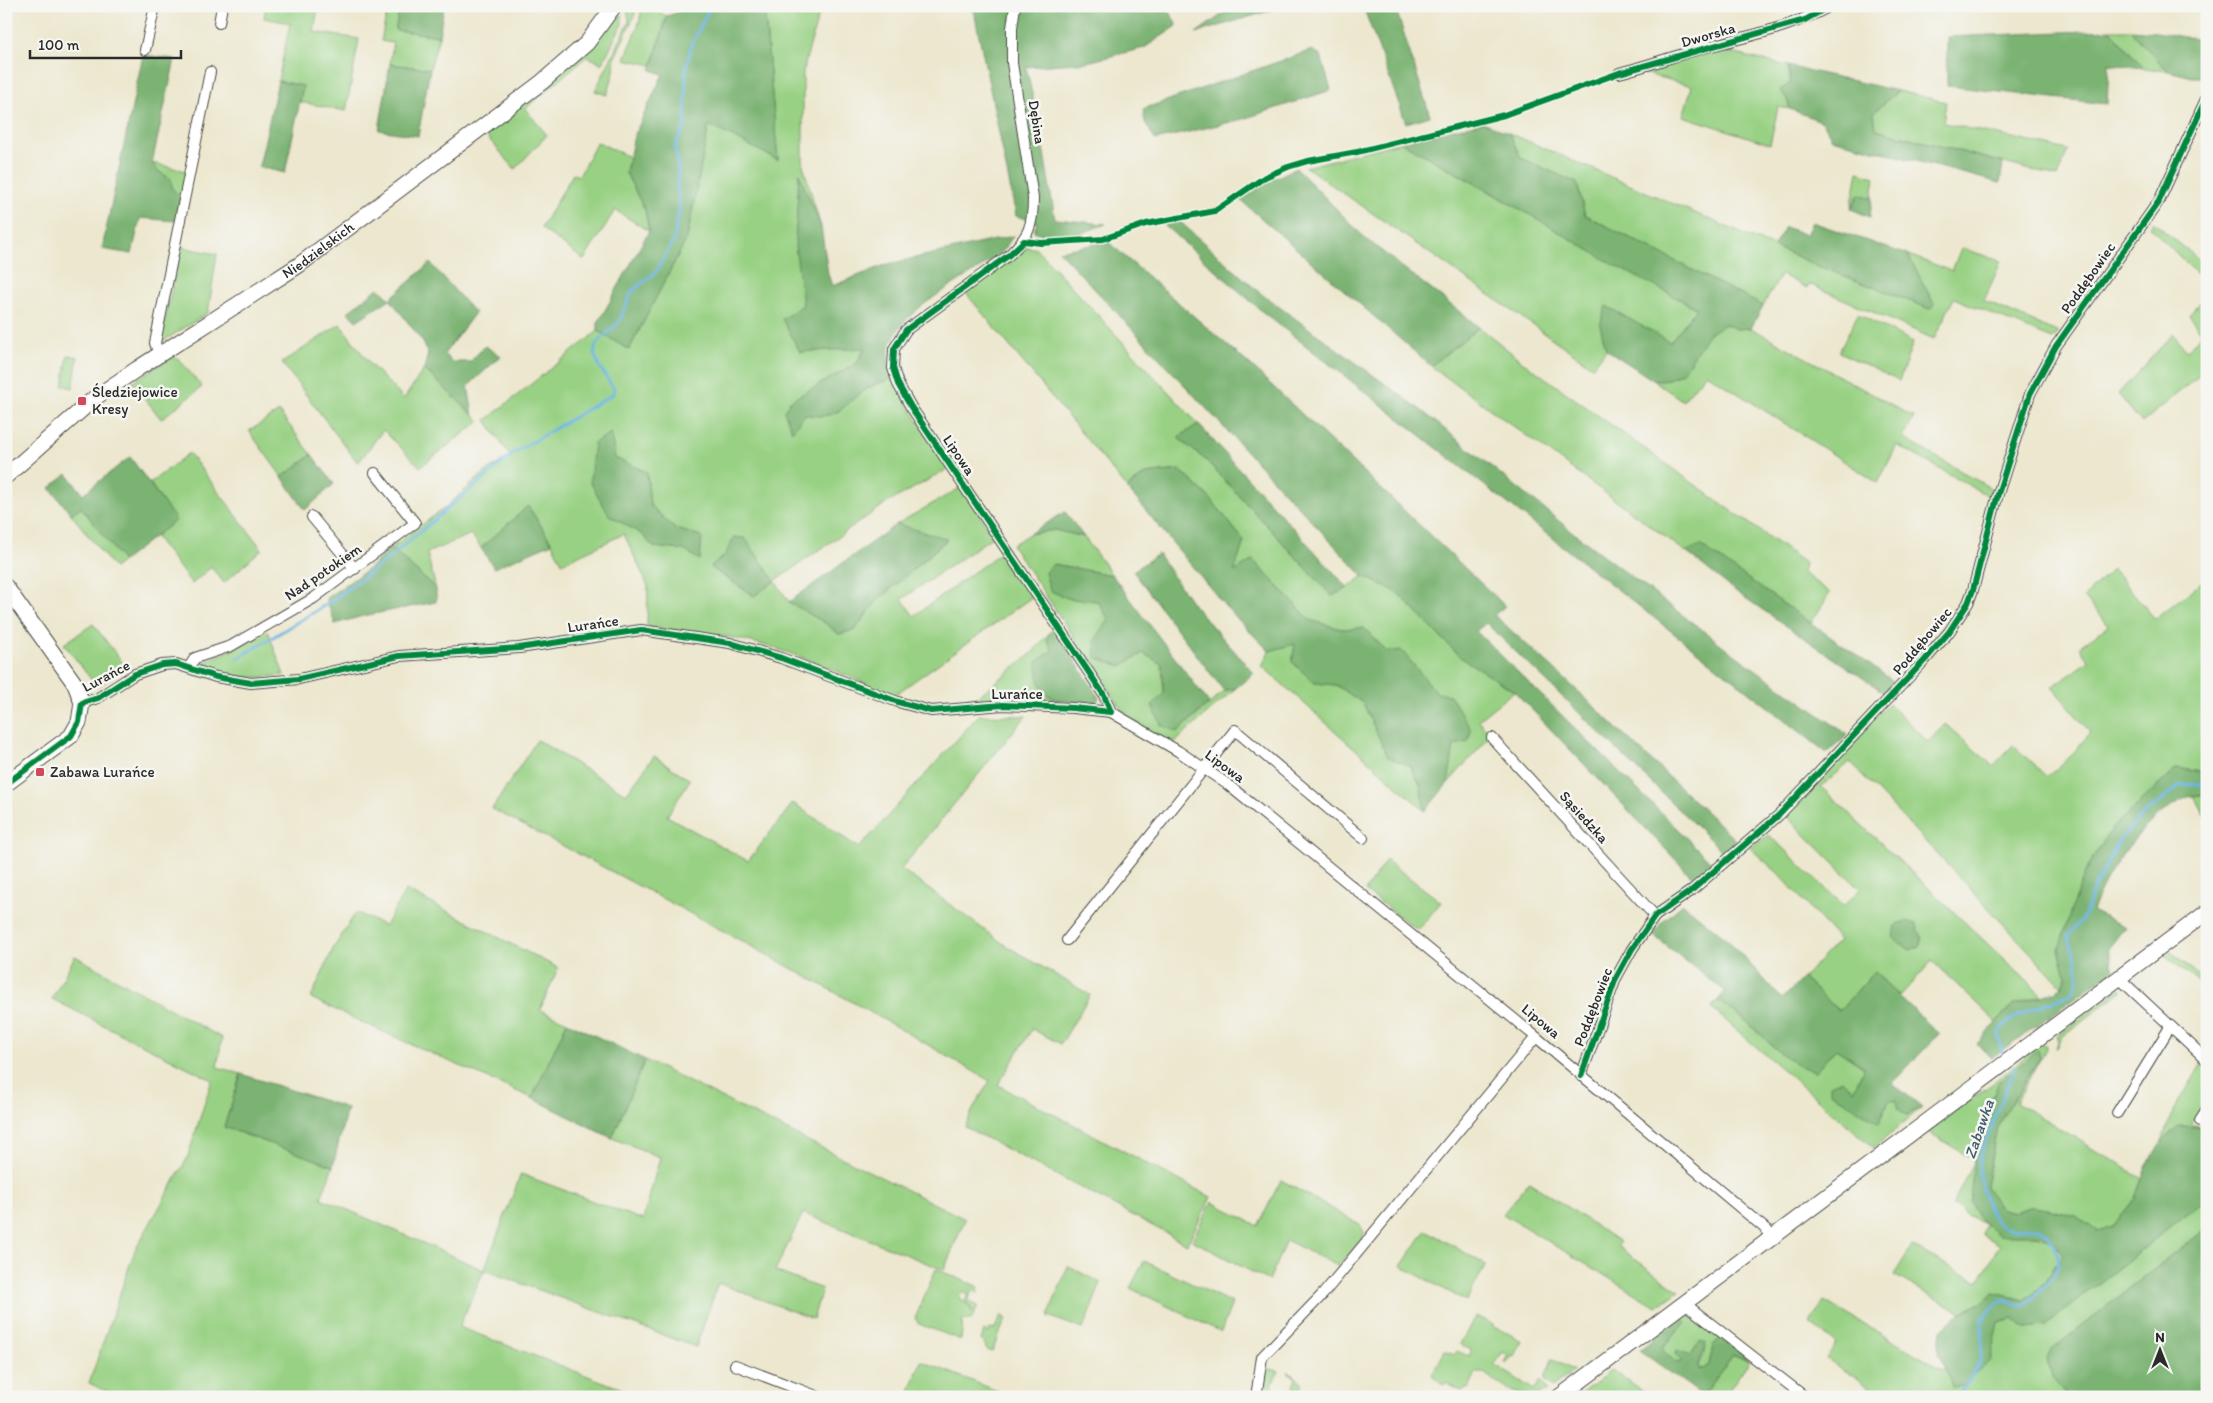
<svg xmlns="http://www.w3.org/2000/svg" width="2213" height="1403" font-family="Itim,sans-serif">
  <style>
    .green { fill: #99d184; stroke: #627e58; fill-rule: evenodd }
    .forest { fill: #7ab372; stroke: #526f4e }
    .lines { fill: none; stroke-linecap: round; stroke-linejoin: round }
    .stream { stroke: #6ab4e2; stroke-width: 3 }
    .street-casing { stroke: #484743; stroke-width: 12 }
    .secondary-casing { stroke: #484743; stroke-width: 17 }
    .street { stroke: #fff; stroke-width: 10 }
    .secondary { stroke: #fff; stroke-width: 15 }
    .cycleway-casing { stroke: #f6f6f2; stroke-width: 9 }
    .cycleway { stroke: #00873e; stroke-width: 6 }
    .poi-dot { fill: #d1495b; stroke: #f6f6f2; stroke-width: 2 }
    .labels { text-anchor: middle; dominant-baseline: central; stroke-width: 5; stroke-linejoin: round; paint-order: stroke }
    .street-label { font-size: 15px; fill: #2b2b2b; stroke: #f6f6f2 }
    .poi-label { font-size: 15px; fill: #2b2b2b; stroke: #f6f6f2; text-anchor: start }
    .water-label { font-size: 16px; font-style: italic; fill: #415b6b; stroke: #f6f6f2 }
  </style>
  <rect width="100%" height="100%" fill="#f6f6f2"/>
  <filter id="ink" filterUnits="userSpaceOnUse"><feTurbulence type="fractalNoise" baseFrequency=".02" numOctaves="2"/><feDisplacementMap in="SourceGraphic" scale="10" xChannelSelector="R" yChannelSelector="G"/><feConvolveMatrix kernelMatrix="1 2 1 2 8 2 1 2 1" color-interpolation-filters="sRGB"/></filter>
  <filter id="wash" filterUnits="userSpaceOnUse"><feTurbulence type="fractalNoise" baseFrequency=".0096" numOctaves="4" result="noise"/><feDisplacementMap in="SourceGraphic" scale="20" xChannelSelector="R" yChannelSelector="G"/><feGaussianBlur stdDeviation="1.12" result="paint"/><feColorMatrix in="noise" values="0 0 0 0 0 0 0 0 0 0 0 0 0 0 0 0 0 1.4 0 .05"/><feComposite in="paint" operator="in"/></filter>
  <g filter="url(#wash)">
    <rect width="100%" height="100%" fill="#ece7ce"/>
    <g class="green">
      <path d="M266,6H318L314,32L359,39L346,111L300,102L303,86L278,81L290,23L264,18Z"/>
      <path d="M388,6H400L396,30L439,36L430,69L390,64L393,43L381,41Z"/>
      <path d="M627,6H634L635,14L615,57L614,72L607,95L595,91L629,22Z"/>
      <path d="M641,6H645L667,16L652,65L625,59C631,42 642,24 641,6Z"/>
      <path d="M764,6H821L803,71V165L821,227L799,175L803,305L800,352L865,347L857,363L790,401L801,418L805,414C843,422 842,402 870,387C876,383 885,382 892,379L948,469L885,504L775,581L789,602L825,623L839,634L855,630L875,603L947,540L897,524L960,488L978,512L992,537L902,599L914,616L1000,553L1032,597L893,696C849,676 803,655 756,643C722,634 685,632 650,628L647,624L648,586L624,534L562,563L552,543L528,506L481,548L471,534L427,553L436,589L391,548L447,506L484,473L510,456L486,420L598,331L629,350L687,238L709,124L778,160ZM647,472L650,505L675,529L702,536L700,560L684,550L653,547L643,535L609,515ZM725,555L754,596L710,567Z"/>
      <path d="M616,14L622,15V24L602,64L587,56L525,109L547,135L515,169L483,132Z"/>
      <path d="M2110,30H2130L2168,71L2144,68Z"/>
      <path d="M1726,47L1727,52L1788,66L1791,83L1787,99L1790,109L1778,107L1770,144L1683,116L1692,86L1635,71Z"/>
      <path d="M1898,91L1946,102L1943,123L2068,150L2057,177L1876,129L1874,112Z"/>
      <path d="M1509,133L1818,266L1934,304L1908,255L1952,271L1961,248L2001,261L1984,301L2059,333L2052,339L1954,298L1934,339L1809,284L1807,288L1781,274L1763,306L1585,215L1577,183L1521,158Z"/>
      <path d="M597,142L629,157L626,173L645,210L649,231L615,210L584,260L541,228L573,174L579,176Z"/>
      <path d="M1401,142L1697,309L1670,342L1606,306L1607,348L1593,367L1306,167Z"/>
      <path d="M152,163L186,171L181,197L172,188L170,179L158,171Z"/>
      <path d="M1858,172L1875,177L1872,198L1859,194L1851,209Z"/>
      <path d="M2153,222L2207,266V284L2150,227Z"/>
      <path d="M181,247L217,254L208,313L160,343Z"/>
      <path d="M1026,247L1037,249L1198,424L1178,438L1207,461L1332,596L1348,588L1363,576L1397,592L1460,657L1514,691L1478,720L1490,734L1486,741L1448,783L1454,745L1437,693L1401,651L1387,652L1364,628L1341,629L1310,620L1253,560L1233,573L1244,541L1210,498L1180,470L1145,474L1127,488L965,292L1001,263Z"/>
      <path d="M2207,295V369L2142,423L2118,394L2173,334L2187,351L2202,333L2189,315Z"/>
      <path d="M1858,314L1913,342L1899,381L1839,352Z"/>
      <path d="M340,324L370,364L404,399L424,369L480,421L420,467L383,430L358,463L282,363Z"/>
      <path d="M1726,324L1736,329L1751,328L1914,417L1903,438L1994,490L1990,497L1897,445L1878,483L1706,373L1683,401L1653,380C1695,380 1686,355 1709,333C1714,329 1721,327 1726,324Z"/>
      <path d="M1479,327L1523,362L1805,563L1803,573L1830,593L1811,623L1700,546L1686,552L1431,366Z"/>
      <path d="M68,355L78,357L73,388L63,386Z"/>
      <path d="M172,357L179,359L202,387L161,419L132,382Z"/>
      <path d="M279,412L312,455L282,477L249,431Z"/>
      <path d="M189,453L262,549L224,583L211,567L192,584L155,536L175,520L150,483Z"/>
      <path d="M81,506L123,561L114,568L71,514Z"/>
      <path d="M1055,530L1084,537L1112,575L1053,564L1070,599L1098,601L1109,620L1095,640L1121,666L1143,653L1162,664L1164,693L1178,732L1224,691L1236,688L1173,744L1151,733L1126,715L1012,545L1029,534Z"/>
      <path d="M2113,569L2155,619L2207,578V772L2176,769L2148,796L2059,949L2066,976L2062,986L1850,762L1821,787L2042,995L2012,1005L1996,1022L1932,961L1900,996L1874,972L1839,1011L1803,978L1839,940L1778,873L1750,848L1769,835L1844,906L1860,889L1787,817L1889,703L1928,742L1945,724L1993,766L2013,745L2047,777L2071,756L2090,732L2052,687L2088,661L2080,646L2108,626L2084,597Z"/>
      <path d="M93,624L126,667L97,687L64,644Z"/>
      <path d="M268,631L284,675C253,679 235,678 205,669L201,663L236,648Z"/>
      <path d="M1046,637L1052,649L1048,696L1060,701L1013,700L948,702L977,697L1031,654Z"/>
      <path d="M1295,644L1292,662L1315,683L1336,685L1363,703L1388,757L1409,765L1420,784L1425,811L1262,666L1269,651Z"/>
      <path d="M979,715L1026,716L901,869L1005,945L1090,995L1061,1044L1032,1029L998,1085L1211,1197L1187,1244L965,1127L975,1105L990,1081C827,985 660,896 492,809L537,740L626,794L654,756L690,780L667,816L748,861L793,803L859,848Z"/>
      <path d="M2207,794V819L2193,796Z"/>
      <path d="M1386,860L1441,902L1418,930L1365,891Z"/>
      <path d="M406,890L558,968L540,1010L567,1022L532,1098L361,1022L311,998L333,949L356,912L385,926Z"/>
      <path d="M2171,952L2201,977L2207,974V989L2166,956Z"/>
      <path d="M75,956L222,1038L217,1067L241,1074L224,1127L333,1166L321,1198L484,1270L521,1174L643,1220L660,1157L612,1138L645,1060L965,1219L944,1270L803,1213L775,1271L822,1289L813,1319L718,1283L696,1347L484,1270L459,1327L643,1397H119L89,1383L135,1250L187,1159L212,1080L52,999Z"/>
      <path d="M2120,988L2123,990L2062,1037L2057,1048H2056L2058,1042L2056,1036Z"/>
      <path d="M1717,1001C1724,1005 1731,1009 1737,1014C1762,1032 1783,1064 1815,1071L1836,1049L1864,1068L1854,1090L1879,1123L1889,1101L1895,1098L1907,1115L1922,1107L1874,1148L1711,1008Z"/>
      <path d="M2040,1044L2046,1045V1049L2016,1102L2142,1178L2135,1198L2113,1226L2097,1232L2076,1216L2048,1209L2030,1207L2014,1212L1999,1208L1986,1187L1997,1127L2015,1098L1986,1114L1974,1160L1970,1202L1999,1234C2027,1236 2046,1228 2062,1255L2043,1285L2025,1300L1993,1293L1981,1303L1961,1313L1894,1275L1912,1246L1978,1282L2000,1245L1982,1234L1986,1225L1963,1213V1209L1955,1205L1952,1206L1974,1160L1927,1131L1996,1081Z"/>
      <path d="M2202,1063L2207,1068V1099L2191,1124L2202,1127L2178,1126L2161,1142L2171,1116Z"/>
      <path d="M1281,1180L1360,1225L1364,1232L1363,1238L1338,1266L1286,1240L1269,1281L1192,1240L1212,1202L1258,1226Z"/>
      <path d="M1529,1182L1620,1242L1617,1246L1679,1291L1657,1307L1503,1214Z"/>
      <path d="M2207,1198V1228L2052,1349L2046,1360L2051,1377L2064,1392L2065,1397H1885L1826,1359L1836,1343L1810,1323L1824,1301L1943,1370L1945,1368L1950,1376L1994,1338L1998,1322L2013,1318L2026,1328L2045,1326Z"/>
      <path d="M1426,1230L1486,1265L1466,1301L1401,1266Z"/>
      <path d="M1144,1261L1232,1303L1221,1332L1130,1288Z"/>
      <path d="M1068,1266L1101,1283L1083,1329L1048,1316Z"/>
      <path d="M936,1269L979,1287L978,1293L972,1290L968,1301L978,1306L975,1313L965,1301L968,1295L962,1292L959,1298L968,1305L974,1315L971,1320H963L961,1340L919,1324L915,1318Z"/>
      <path d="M1688,1313L1721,1338L1713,1345L1709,1365L1703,1369L1698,1368L1705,1352L1696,1345L1690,1355L1684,1354L1681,1363L1675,1362L1662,1349L1686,1322L1682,1318Z"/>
      <path d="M1001,1316L1006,1318L992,1352L987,1350L981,1340L984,1331L989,1333L990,1329L994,1330Z"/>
      <path d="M1476,1316L1493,1325L1494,1328L1500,1329L1522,1341L1515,1356L1513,1355L1506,1364L1504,1362L1508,1355L1503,1352L1494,1364L1534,1390L1541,1381L1547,1391C1523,1403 1504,1388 1484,1373H1476L1469,1388L1461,1391L1446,1383L1444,1385L1432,1375L1445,1351L1454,1355L1457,1351L1468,1356L1471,1350L1460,1344Z"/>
      <path d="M1733,1356L1750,1360L1724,1397L1703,1396Z"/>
      <path d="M1551,1358L1574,1371L1553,1387L1545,1381C1545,1371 1552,1367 1551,1358Z"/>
      <path d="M921,1361L1013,1397H908Z"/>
      <path d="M1270,1369L1279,1371L1271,1387L1293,1397H1258L1263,1370Z"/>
      <path d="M1612,1370L1651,1397H1576Z"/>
      <path d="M1287,1371L1294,1375L1303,1384L1299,1391L1293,1388L1296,1378Z"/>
      <path d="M1332,1388L1351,1397H1326Z"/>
    </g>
    <g class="forest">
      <path d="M400,6H444L439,36L395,30Z"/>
      <path d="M697,6H764L778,160L709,125L687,238L629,350L598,331V323L649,231L645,210L626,173L634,136L663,74L651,70L667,16Z"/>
      <path d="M973,6H1167L1177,26L1144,48L1087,62L1026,67L1040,129L1055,219L1106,224L1082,233L1049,237L1034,231L1037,222L1016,216Z"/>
      <path d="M1234,6H1285L1196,33Z"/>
      <path d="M1363,6H1395L1430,116L1406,123Z"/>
      <path d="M2110,30L2144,68L2109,64L2107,104L1947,86V37Z"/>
      <path d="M2130,30L2156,32L2207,41V77H2192L2168,71Z"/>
      <path d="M1312,50L1321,56L1331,90L1243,119L1155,140L1145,122L1143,109Z"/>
      <path d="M143,55L175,59L152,163L158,171L171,179L172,188L181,197L176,221L140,218L132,254L102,249Z"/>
      <path d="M390,64L430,69L418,136L379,130Z"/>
      <path d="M1788,66L1898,91L1874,112L1876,129L2003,163L2000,183L1832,139L1823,122L1790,109L1787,99L1780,90L1791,83Z"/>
      <path d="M278,81L303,86L285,173L259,167Z"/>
      <path d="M1483,122L1509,133L1521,158L1577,183L1585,215L1763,306L1751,328L1736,329L1726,324L1709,333L1683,372L1666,380H1653L1606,349L1600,325L1606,306L1670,342L1697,308L1614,265L1500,197L1401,142Z"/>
      <path d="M1296,168L1365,238L1479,327L1431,366L1237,197Z"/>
      <path d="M799,173L821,227L828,274L832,286L888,264L1013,236C1009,241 1006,248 1002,252C971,280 887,310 888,360C888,366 891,373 892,379C885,382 876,383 870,387C842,402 843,422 805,414L792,431L784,411L790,401L857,363L865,348L800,352L782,319L803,305L795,245Z"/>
      <path d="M1859,194L1872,198L1870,217L1851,209Z"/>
      <path d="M1178,220L1260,293L1417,407L1575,534L1734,654L1848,735L1827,753L1264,313L1164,225Z"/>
      <path d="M1812,222L1908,255L1934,304L1930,309L1818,266L1774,246L1785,227L1806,235Z"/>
      <path d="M1108,242L1249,364L1505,606L1494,615L1568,682L1738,842L1724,853L1486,623L1476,631L1713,864L1695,880L1514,691L1460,657L1397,592L1363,576L1059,251Z"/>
      <path d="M430,263L475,313L444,354L453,362H470L485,346L501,356L468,386L473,415L424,369L428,354L423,342L390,299L356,321L348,312L378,288L390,299Z"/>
      <path d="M1198,424L1348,588L1332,596L1207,461L1178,438Z"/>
      <path d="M611,433L615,458L647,472L650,505L675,529L702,536L700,560L684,550L653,547L643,535L609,515L590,482L594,443Z"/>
      <path d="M312,455L334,484L305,510L282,477Z"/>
      <path d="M130,457L176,520L123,561L81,507L71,514L50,488L67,474L83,494Z"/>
      <path d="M1180,470L1210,498L1244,541L1234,572L1253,560L1310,620L1341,629L1364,628L1387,652L1401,650L1437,693L1450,695L1471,730L1468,742L1454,745L1448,783L1425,811L1420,784L1409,765L1388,757L1363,703L1336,685L1315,683L1292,662L1295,644L1269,651L1226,607L1127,488L1145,474Z"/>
      <path d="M528,506L552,543L494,568L481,548Z"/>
      <path d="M1065,512L1084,537L1055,530L1029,534Z"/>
      <path d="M897,524L947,539L875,603L855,630L839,634L825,623L789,602Z"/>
      <path d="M734,537L745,538L775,581L754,596L710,567L725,555Z"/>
      <path d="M1700,545L1893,681L1885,693L1738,593L1686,552Z"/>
      <path d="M391,548L436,589V602L363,616L335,624L326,598L370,568Z"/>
      <path d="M1158,554L1194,606L1254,673L1236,688L1224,691L1133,571Z"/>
      <path d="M1053,564L1112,575L1209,703L1177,732L1161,725L1152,705L1164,693L1162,664L1143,653L1121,666L1096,658L1095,640L1109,620L1098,601L1070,599L1050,591L1045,572Z"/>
      <path d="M1054,628L1099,698L1094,704C1059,700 1037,704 1037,662L1052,650L1046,637Z"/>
      <path d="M2176,769L2207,772V794C2201,795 2193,795 2188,797C2145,815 2107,870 2092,911L2125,927L2108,949L2114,970L1991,1058L1977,1044L2012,1005L2055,992L2062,986L2066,976L2059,949L2074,901L2088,865L2112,828Z"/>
      <path d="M1683,904L1727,939L1782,999L1803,978L1839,1011L1874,972L1939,1034L1892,1083L1922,1107L1907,1115L1898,1109L1895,1099L1889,1101L1879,1123L1830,1092V1085L1841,1080L1854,1090L1864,1067L1836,1049L1815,1071C1783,1064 1762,1032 1737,1014C1731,1009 1724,1005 1717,1001L1725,992L1653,935L1662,922Z"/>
      <path d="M1906,921L1916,924L1922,937L1920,946L1910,950L1893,938L1895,925Z"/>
      <path d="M567,1022L645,1060L612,1138L532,1098Z"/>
      <path d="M2038,1050L2040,1058L1997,1127L1986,1186L1999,1208L2014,1212L2030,1207L2048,1209L2076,1216L2097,1231L2113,1226L2135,1198L2146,1167L2161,1142L2178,1126L2202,1127L2207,1131V1198L2045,1326L2026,1328L2013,1318L1998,1322L1990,1360L1963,1386L1951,1387L1950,1376L1938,1354L1941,1330L1956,1316L1981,1303L1993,1293L2025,1300L2043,1285L2062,1255L2055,1243L2042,1235H1999L1981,1221L1970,1202L1974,1160L1986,1114L1998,1083Z"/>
      <path d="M241,1074L347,1108L333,1166L224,1127Z"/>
      <path d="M2207,1228V1374L2196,1397H2065L2064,1392L2051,1377L2046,1360L2052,1349Z"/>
      <path d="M1682,1318L1686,1322L1662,1349L1675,1362L1681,1363L1682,1360L1676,1354L1677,1350L1690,1355L1700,1341L1706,1343C1705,1352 1699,1359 1698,1368L1703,1369L1709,1365L1713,1345L1721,1338L1750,1360L1733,1356L1703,1396L1639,1350Z"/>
    </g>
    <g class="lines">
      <g class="stream">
        <path d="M237,659L332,601L389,558L514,453L613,394L614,389L599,366L594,353L596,344L619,322L632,291L656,272L675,238L676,221L680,209L677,189L678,170L675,147L685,125L686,69L692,43L711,6"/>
        <path d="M2003,1053C2001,1048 1998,1041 1999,1035C2000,1022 2031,1009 2042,1005C2055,999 2074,999 2078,980C2080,966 2072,948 2068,935L2085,915L2093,890L2120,840L2136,821L2181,785L2207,783"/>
        <path d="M1955,1397C1969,1384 1980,1368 1982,1348C1983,1336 1978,1326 1986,1315C1992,1308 2000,1297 2010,1301C2013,1302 2017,1305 2020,1305C2029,1306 2055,1277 2057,1269C2059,1261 2057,1255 2054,1247C2042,1213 2023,1237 2001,1225C1984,1215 1978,1176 1979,1159L2015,1067"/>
      </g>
    </g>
  </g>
  <g filter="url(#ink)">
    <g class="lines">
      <defs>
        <g id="street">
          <path d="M1015,6L1012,28V63L1033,198C1033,226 1029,236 1009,255L906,330L894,349L893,368L898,384L911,407L1104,695L1111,712"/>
          <path d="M219,23L222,6"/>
          <path d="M145,50L155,6"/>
          <path d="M1619,73C1650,65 1680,54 1711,46C1752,35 1793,27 1830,6"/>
          <path d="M159,355L155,343L210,72"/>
          <path d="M312,517L355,569"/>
          <path d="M189,667L195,658L231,646L314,598L415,523L375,473"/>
          <path d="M82,703L98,698L135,674L162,665L176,664L216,677L251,683L299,679L399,656L519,648L641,630L730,643L781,658L898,702L931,711L1003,705L1073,708L1111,712L1178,751L1227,784L1536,1037L1774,1236"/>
          <path d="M1492,738L1655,916"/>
          <path d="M1067,940L1235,730L1363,838"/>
          <path d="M2119,978L2207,1060"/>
          <path d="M1581,1076L1616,978L1632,949L1655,916L1691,891L1779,815L1925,660L1949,632L1968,603L1973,590L1998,494L2030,394L2056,346L2159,201L2207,97"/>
          <path d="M2117,1113L2170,1027"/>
          <path d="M2200,1121L2207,1110"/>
          <path d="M1684,1303L1805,1397"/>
          <path d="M735,1365L819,1397"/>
          <path d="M1256,1397L1262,1357L1323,1294L1536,1037"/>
        </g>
        <g id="secondary">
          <path id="s1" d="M6,476L96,397L137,369L299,265L542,82L587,43L614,6"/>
          <path d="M6,587L75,684L82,703L79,722L71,736L6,784"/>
          <path d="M1559,1397L2207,912"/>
        </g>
      </defs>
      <use href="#street" class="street-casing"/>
      <use href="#secondary" class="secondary-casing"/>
      <use href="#street" class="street"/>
      <use href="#secondary" class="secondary"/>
      <defs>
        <g id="cycleway">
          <path d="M6,784L71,736L79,722L82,703L98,698L135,674L162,665L176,664L216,677L251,683L299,679L399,656L519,648L641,630L730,643L781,658L898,702L931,711L1003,705L1073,708L1111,712L1104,695L911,407L898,384L893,368L894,349L906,330L1009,255L1024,241L1041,243L1103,239L1146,224L1215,211L1265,177L1288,167L1308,161L1357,152L1504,115L1619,73L1805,20L1830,6"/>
          <path d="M1581,1076L1616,978L1632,949L1655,916L1691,891L1779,815L1925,660L1949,632L1968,603L1973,590L1998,494L2030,394L2056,346L2159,201L2207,97"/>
        </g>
      </defs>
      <use href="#cycleway" class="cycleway-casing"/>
      <use href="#cycleway" class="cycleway"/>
    </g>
  </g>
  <g class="poi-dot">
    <rect x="77" y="396" width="10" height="10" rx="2.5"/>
    <rect x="35" y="767" width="10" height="10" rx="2.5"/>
  </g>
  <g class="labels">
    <g class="street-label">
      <text transform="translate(1708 35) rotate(-16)">Dworska</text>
      <text transform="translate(1037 122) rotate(81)">Dębina</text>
      <text stroke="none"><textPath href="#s1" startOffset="386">Niedzielskich</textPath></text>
      <text transform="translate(2088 278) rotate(-55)">Poddębowiec</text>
      <text transform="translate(959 455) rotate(56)">Lipowa</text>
      <text transform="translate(323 572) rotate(-34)">Nad potokiem</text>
      <text transform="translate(593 624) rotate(-8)">Lurańce</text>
      <text transform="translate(1922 641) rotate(-50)">Poddębowiec</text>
      <text transform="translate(106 676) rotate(-28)">Lurańce</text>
      <text x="1017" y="694">Lurańce</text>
      <text transform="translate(1225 766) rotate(36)">Lipowa</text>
      <text transform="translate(1584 817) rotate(48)">Sąsiedzka</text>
      <text transform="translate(1593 1007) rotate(-69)">Poddębowiec</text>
      <text transform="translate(1541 1021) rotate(40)">Lipowa</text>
    </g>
    <g class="poi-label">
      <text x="92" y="392">Śledziejowice<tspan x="92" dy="17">Kresy</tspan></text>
      <text x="50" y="772">Zabawa Lurańce</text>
    </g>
    <g class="water-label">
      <text transform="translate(1979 1129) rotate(-71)">Zabawka</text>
    </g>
  </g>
  <rect width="2213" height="1403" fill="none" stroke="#f6f6f2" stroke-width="25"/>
  <g transform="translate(2160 1350)" stroke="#f6f6f2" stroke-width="4" paint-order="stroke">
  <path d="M0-4L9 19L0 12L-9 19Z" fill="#2b2b2b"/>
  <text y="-8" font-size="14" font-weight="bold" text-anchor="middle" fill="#2b2b2b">N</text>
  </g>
  <path d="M30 50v8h151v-8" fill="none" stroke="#2b2b2b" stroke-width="2.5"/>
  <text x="38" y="50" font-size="15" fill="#2b2b2b" stroke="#f6f6f2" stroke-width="4" paint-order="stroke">100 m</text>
</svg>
